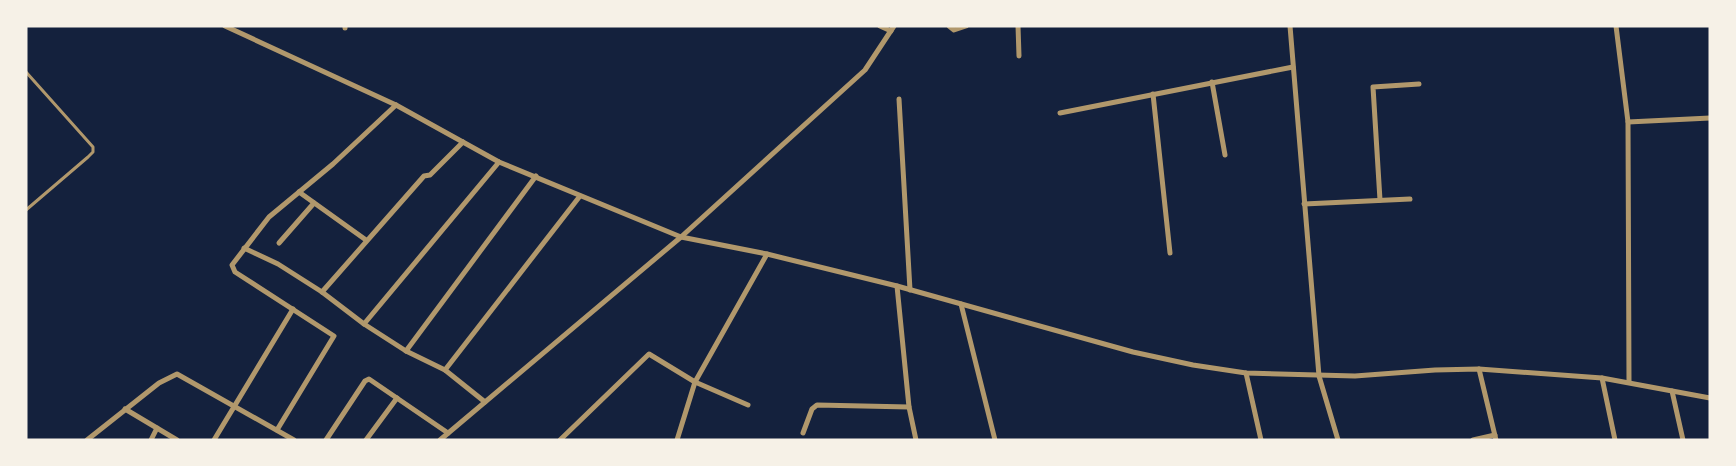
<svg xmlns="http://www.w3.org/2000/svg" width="1736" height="466" font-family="'DM Sans',sans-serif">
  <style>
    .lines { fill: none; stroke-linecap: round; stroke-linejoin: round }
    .service { stroke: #b1986c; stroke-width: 3 }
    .minor { stroke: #b1986c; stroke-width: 5 }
  </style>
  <rect width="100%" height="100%" fill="#14213d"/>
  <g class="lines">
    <path class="service" d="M26,72L93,147V152L88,157L26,210"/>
    <g class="minor">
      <path d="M225,26L396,105L499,162L681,237L767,254L897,286L1133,352L1193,365L1246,373L1355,376L1435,370L1479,369L1602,378L1710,398"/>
      <path d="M880,26L891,31"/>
      <path d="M949,26L954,30L966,26"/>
      <path d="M1018,26L1019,56"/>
      <path d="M1290,26L1319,376L1338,440"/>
      <path d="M1616,26L1628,122L1629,381"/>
      <path d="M345,28V26"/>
      <path d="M1212,82L1225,155"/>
      <path d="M1153,94L1170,253"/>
      <path d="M899,99L910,290"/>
      <path d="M1060,113L1293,67"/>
      <path d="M1628,122L1710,118"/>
      <path d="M299,192L366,240"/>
      <path d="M1380,200L1373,87L1419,84"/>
      <path d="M1304,204L1410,199"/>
      <path d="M279,243L314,203"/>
      <path d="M244,248L278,264L322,292L364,324L406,351L445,370L485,402"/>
      <path d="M897,286L909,407L916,440"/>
      <path d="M322,292L424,176L430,175L463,142"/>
      <path d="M961,304L995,440"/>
      <path d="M364,324L499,162"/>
      <path d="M406,351L536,176"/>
      <path d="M1479,369L1496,440"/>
      <path d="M445,370L580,196"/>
      <path d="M1246,373L1261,440"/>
      <path d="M1602,378L1615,440"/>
      <path d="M1672,391L1683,440"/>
      <path d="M125,409L177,440"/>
      <path d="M277,430L334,336L235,272L232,265L269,217L333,164L396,105"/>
      <path d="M803,433L812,409L817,405L909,407"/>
      <path d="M87,440L159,383L177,374L294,440"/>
      <path d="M151,440L157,428"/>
      <path d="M214,440L293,309"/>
      <path d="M326,440L365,381L369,379L448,433"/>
      <path d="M366,440L397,398"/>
      <path d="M440,440L681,237L865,70L894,26"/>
      <path d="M560,440L649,354L695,382L748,405"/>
      <path d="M677,440L695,382L767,254"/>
      <path d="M1473,440L1495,435"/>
    </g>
  </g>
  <rect width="1736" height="466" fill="none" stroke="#f6f1e7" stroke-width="55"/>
</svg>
